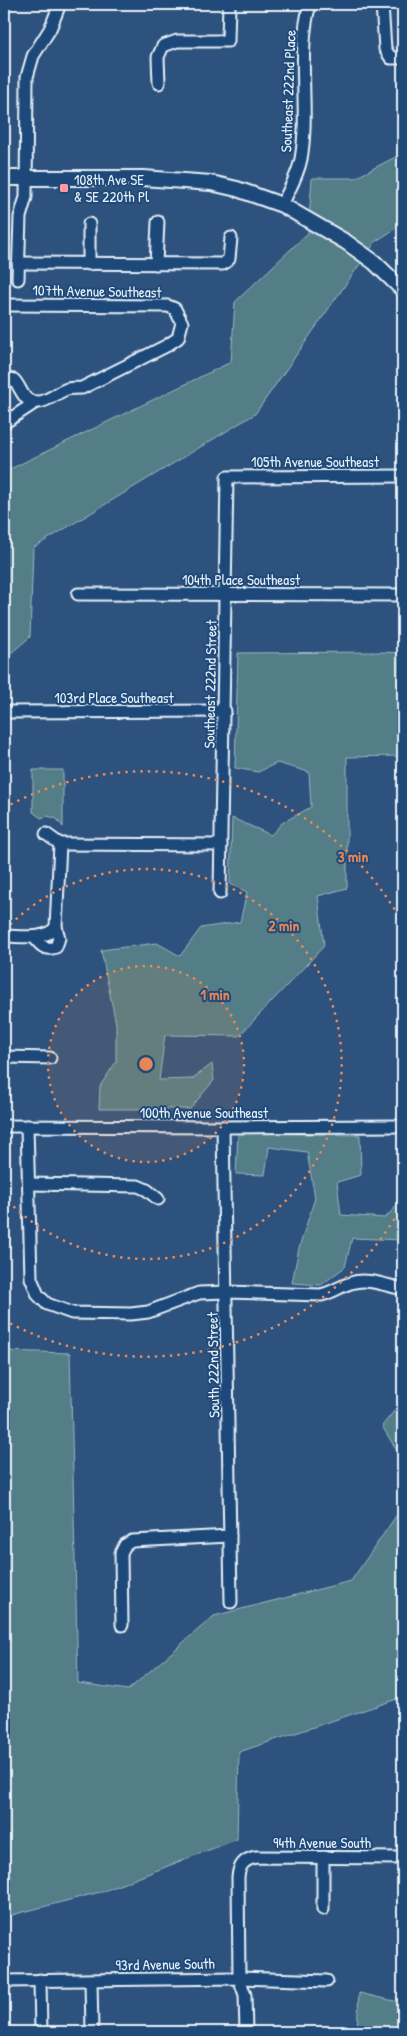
<svg xmlns="http://www.w3.org/2000/svg" width="407" height="2036" font-family="'Patrick Hand',sans-serif">
  <style>
    .green { fill: #527e87; stroke: #9db8c0 }
    .lines { fill: none; stroke-linecap: round; stroke-linejoin: round }
    .minor-casing { stroke: #e8f1f8; stroke-width: 15 }
    .major-casing { stroke: #e8f1f8; stroke-width: 18 }
    .minor { stroke: #1f4a7a; stroke-width: 11 }
    .major { stroke: #1f4a7a; stroke-width: 14 }
    .ring { fill: none; stroke: #e88753; stroke-width: 2.5; stroke-dasharray: 2.5 5 }
    .poi-dot { fill: #ff9aa2; stroke: #1f4a7a; stroke-width: 2 }
    .labels { text-anchor: middle; dominant-baseline: central; stroke-width: 4; stroke-linejoin: round; paint-order: stroke }
    .street-label { font-size: 15px; fill: #e8f1f8; stroke: #1f4a7a }
    .poi-label { font-size: 15px; fill: #e8f1f8; stroke: #1f4a7a; text-anchor: start }
    .centre { fill: #e88753; stroke: #1f4a7a; stroke-width: 2.5 }
    .ring-label { font-size: 15px; text-anchor: middle; font-weight: bold; fill: #e88753; stroke: #1f4a7a; stroke-width: 4; stroke-linejoin: round; paint-order: stroke }
  </style>
  <rect width="100%" height="100%" fill="#2e527e"/>
  <filter id="ink" filterUnits="userSpaceOnUse"><feTurbulence type="fractalNoise" baseFrequency=".02" numOctaves="2"/><feDisplacementMap in="SourceGraphic" scale="10" xChannelSelector="R" yChannelSelector="G"/><feConvolveMatrix kernelMatrix="1 2 1 2 8 2 1 2 1" color-interpolation-filters="sRGB"/></filter>
  <g filter="url(#ink)">
    <g class="green">
      <path d="M403,153V224L376,241L255,414L33,548L30,637L4,659V472L231,362L235,302L308,233L312,178H355Z"/>
      <path d="M381,652L403,653V694H400L398,756L347,757V888L318,896L324,946L239,1036L165,1035L159,1080L192,1079L212,1064L214,1080L190,1109H99L100,1086L116,1062V1024L101,950L157,943L180,956L201,928L240,922L247,892L230,884L232,818L271,835L282,823L311,807L309,772L277,763L258,772L235,768L238,653Z"/>
      <path d="M33,770H63V827L56,818L47,816L41,818L33,812Z"/>
      <path d="M238,1133L360,1135L361,1175L337,1182L341,1215L385,1218L403,1199V1240L352,1238L345,1267L321,1285L292,1283L299,1248L315,1198L307,1152L269,1147L265,1175L236,1174Z"/>
      <path d="M4,1351L70,1353L78,1683L128,1690L214,1616L351,1581L403,1506V1697L239,1752L237,1839L104,1891L4,1917Z"/>
      <path d="M403,1400V1461L382,1426Z"/>
      <path d="M359,1993L403,2003V2032H357Z"/>
    </g>
    <g class="lines">
      <defs>
        <g id="minor">
          <path d="M382,4L385,49L391,58H403"/>
          <path d="M159,83L158,57L163,46L177,41H228L229,4"/>
          <path d="M282,205C289,190 298,175 301,159C310,108 296,54 310,4"/>
          <path d="M18,263L223,264L229,259L231,238"/>
          <path d="M89,264V224"/>
          <path d="M156,264L158,222"/>
          <path d="M18,279L20,217L26,197L27,77L33,56L50,29L60,4"/>
          <path d="M4,305L168,306L175,309L182,323L178,338L166,346L82,388C77,388 71,388 67,389C55,393 40,409 27,399C22,395 19,385 14,380L4,378"/>
          <path d="M4,423L36,402"/>
          <path d="M78,594L403,595"/>
          <path d="M4,712L225,711"/>
          <path d="M60,844L221,845"/>
          <path d="M220,893L227,477L403,476"/>
          <path d="M4,936C21,936 45,941 56,927L60,844L46,834"/>
          <path d="M34,937C40,945 45,951 56,947L59,938L56,927"/>
          <path d="M4,1057L50,1058"/>
          <path d="M4,1126L223,1127L403,1126"/>
          <path d="M27,1126L31,1278L38,1295L47,1304L72,1313L131,1314L148,1312L199,1293L227,1292L321,1295C332,1293 340,1286 351,1283C367,1277 387,1286 403,1289"/>
          <path d="M223,1127L231,1602"/>
          <path d="M29,1184L138,1186L147,1190L158,1199"/>
          <path d="M122,1625L121,1553L125,1545L132,1541L230,1536"/>
          <path d="M323,1909V1857"/>
          <path d="M40,1980L41,2032"/>
          <path d="M91,1980L92,2032"/>
          <path d="M4,1981L239,1978L327,1981"/>
          <path d="M246,2032L245,1995L239,1978L238,1877C239,1865 245,1859 256,1857L403,1858"/>
        </g>
        <path id="major" d="M4,178H143L211,183L237,189L282,205L346,242L374,262L403,290"/>
      </defs>
      <use href="#minor" class="minor-casing"/>
      <use href="#major" class="major-casing"/>
      <use href="#minor" class="minor"/>
      <use href="#major" class="major"/>
    </g>
  </g>
  <circle cx="146" cy="1064" r="98" fill="#e88753" fill-opacity=".12"/>
  <g class="ring">
    <circle cx="146" cy="1064" r="98"/>
    <path d="M5 930A195 195 0 1 1 5 1198"/>
    <path d="M402 1206A293 293 0 0 1 4 1320M4 808A293 293 0 0 1 402 922"/>
  </g>
  <rect class="poi-dot" x="59" y="183" width="10" height="10" rx="2.5"/>
  <g class="labels">
    <g class="street-label">
      <text transform="translate(288 91) rotate(-88)">Southeast 222nd Place</text>
      <text transform="translate(97 291) rotate(1)">107th Avenue Southeast</text>
      <text x="315" y="461">105th Avenue Southeast</text>
      <text x="241" y="579">104th Place Southeast</text>
      <text transform="translate(210 684) rotate(-89)">Southeast 222nd Street</text>
      <text x="114" y="697">103rd Place Southeast</text>
      <text x="204" y="1112">100th Avenue Southeast</text>
      <text transform="translate(213 1365) rotate(-91)">South 222nd Street</text>
      <text x="322" y="1842">94th Avenue South</text>
      <text transform="translate(165 1964) rotate(-1)">93rd Avenue South</text>
    </g>
    <g class="poi-label">
      <text x="74" y="179">108th Ave SE<tspan x="74" dy="17">&amp; SE 220th Pl</tspan></text>
    </g>
  </g>
  <circle cx="146" cy="1064" r="8" class="centre"/>
  <g class="ring-label">
    <text x="353" y="862">3 min</text>
    <text x="284" y="931">2 min</text>
    <text x="215" y="1000">1 min</text>
  </g>
  <rect width="407" height="2036" fill="none" stroke="#1f4a7a" stroke-width="20"/>
  <rect x="10" y="10" width="387" height="2016" fill="none" stroke="#e8f1f8" stroke-width="2" filter="url(#ink)"/>
</svg>
